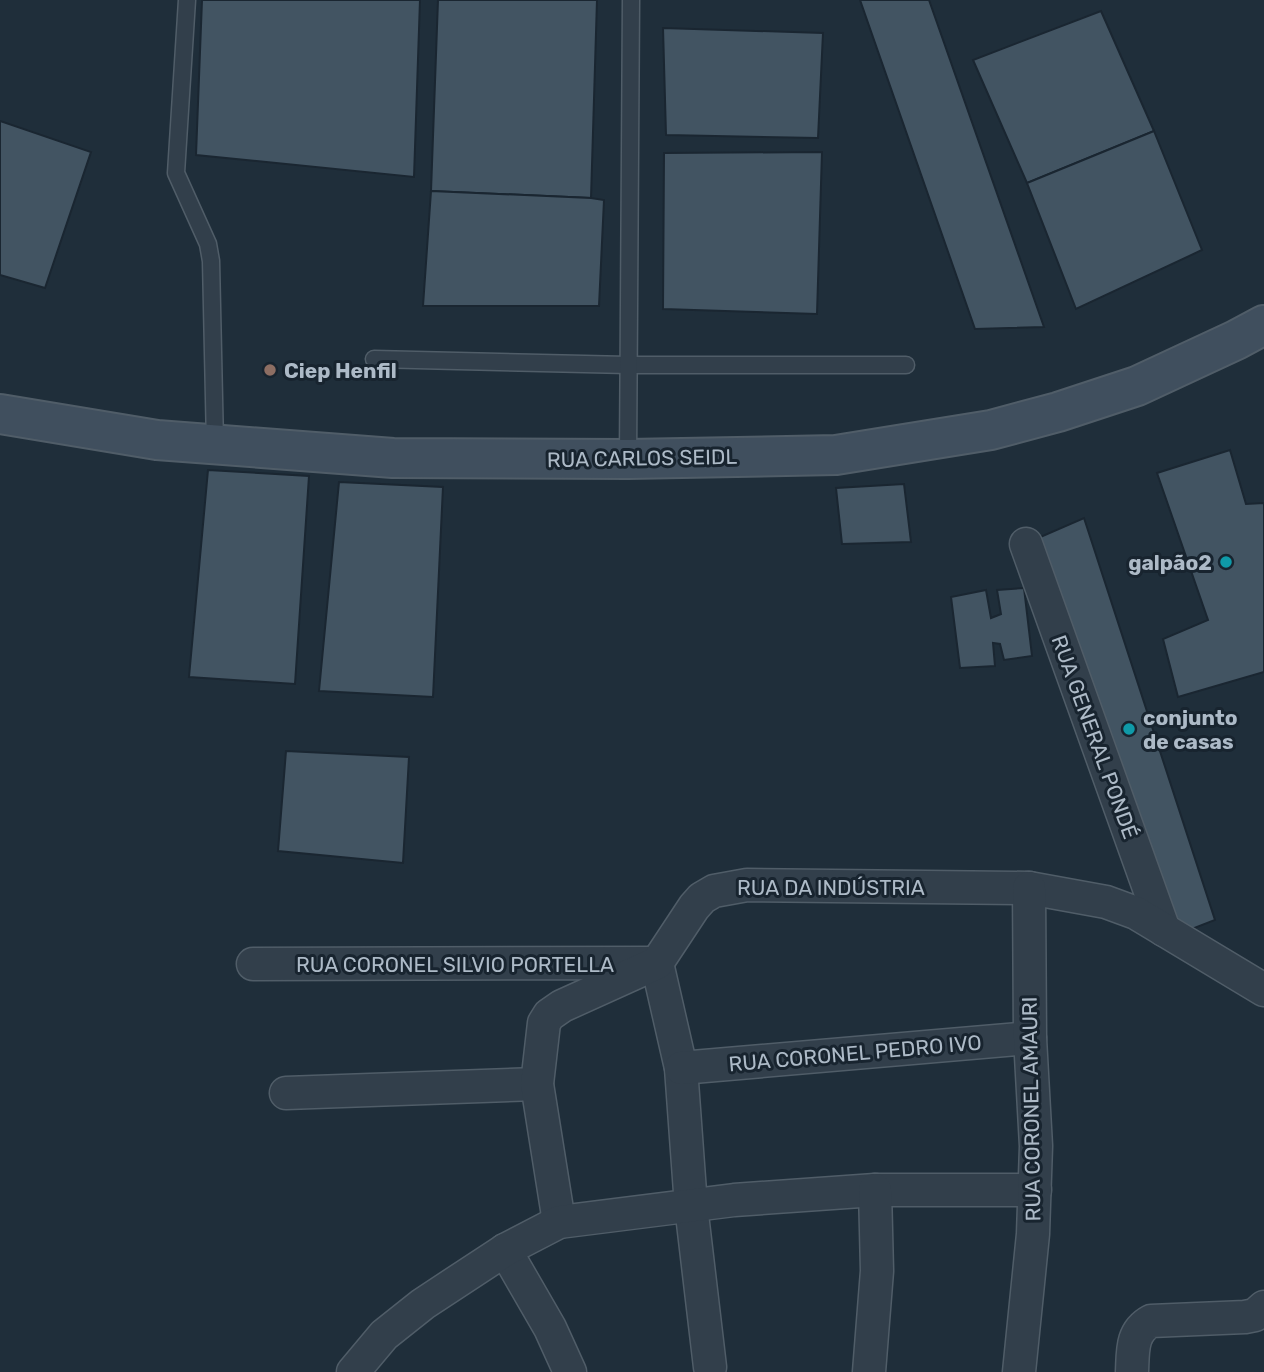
<svg xmlns="http://www.w3.org/2000/svg" width="1264" height="1372" font-family="Rubik,sans-serif">
  <style>
    .building { fill: #425462; stroke: #1a2631; stroke-width: 2 }
    .lines { fill: none; stroke-linecap: round; stroke-linejoin: round }
    .lane-casing { stroke: #505d68; stroke-width: 19 }
    .street-casing { stroke: #505d68; stroke-width: 35 }
    .secondary-casing { stroke: #505d68; stroke-width: 42 }
    .lane { stroke: #323f4b; stroke-width: 16 }
    .street { stroke: #323f4b; stroke-width: 32 }
    .secondary { stroke: #404f5e; stroke-width: 38 }
    .education-dot { fill: #8d6e63; stroke: #18242f; stroke-width: 2.5 }
    .culture-dot { fill: #0f9aa8; stroke: #18242f; stroke-width: 2.5 }
    .labels { text-anchor: middle; dominant-baseline: central; stroke-width: 6; stroke-linejoin: round; paint-order: stroke }
    .poi-label { font-size: 21px; font-weight: bold; fill: #adbac7; stroke: #18242f; text-anchor: start }
    .street-label { font-size: 21px; fill: #adbac7; stroke: #18242f }
  </style>
  <rect width="100%" height="100%" fill="#1f2e3a"/>
  <g class="building">
    <path d="M202,0H420L414,177L196,155Z"/>
    <path d="M438,0H597L591,198L431,191Z"/>
    <path d="M860,0H929L1044,327L975,329Z"/>
    <path d="M1101,11L1154,131L1027,183L973,60Z"/>
    <path d="M663,28L823,33L818,138L666,135Z"/>
    <path d="M0,121L91,152L45,288L0,275Z"/>
    <path d="M1154,131L1202,250L1076,309L1027,183Z"/>
    <path d="M822,152L817,314L663,309L664,153Z"/>
    <path d="M431,191L591,198L604,200L599,306H423Z"/>
    <path d="M1230,450L1246,504L1264,503V672L1178,697L1163,639L1208,620L1157,473Z"/>
    <path d="M208,470L309,476L295,684L189,677Z"/>
    <path d="M339,482L443,487L433,697L319,691Z"/>
    <path d="M904,484L911,542L842,544L836,488Z"/>
    <path d="M1084,518L1215,920L1179,934L1038,538Z"/>
    <path d="M1024,588L1032,656L1004,660L1000,644L993,643L995,666L960,668L951,597L986,590L991,618L1001,614L997,590Z"/>
    <path d="M286,751L409,757L403,863L278,851Z"/>
  </g>
  <g class="lines">
    <defs>
      <g id="lane">
        <path d="M187,0L176,173L208,244L211,261L215,444"/>
        <path d="M374,359L628,365H906"/>
        <path d="M628,459L631,0"/>
      </g>
      <g id="street">
        <path d="M1026,544L1164,930"/>
        <path d="M253,964L657,963L681,1068L691,1206L710,1367"/>
        <path d="M681,1068L1030,1038"/>
        <path d="M286,1093L537,1084"/>
        <path d="M559,1222L537,1084L544,1023L549,1015L562,1006L657,963L694,907L702,898L714,891L747,885L1029,888L1106,902L1136,913L1264,990"/>
        <path d="M505,1250L550,1328L570,1372"/>
        <path d="M353,1372L384,1335L423,1304L505,1250L559,1222L734,1200L875,1190H1035"/>
        <path d="M869,1372L877,1271L875,1190"/>
        <path d="M1019,1372L1033,1234L1036,1146L1030,1038L1029,888"/>
        <path d="M1132,1372C1133,1351 1131,1332 1151,1321L1245,1317L1255,1315L1264,1307"/>
      </g>
      <path id="secondary" d="M0,414L157,440L393,458L628,459L836,455L991,430L1058,412L1137,386L1236,340L1264,325"/>
    </defs>
    <use href="#lane" class="lane-casing"/>
    <use href="#street" class="street-casing"/>
    <use href="#secondary" class="secondary-casing"/>
    <use href="#lane" class="lane"/>
    <use href="#street" class="street"/>
    <use href="#secondary" class="secondary"/>
  </g>
  <circle class="education-dot" cx="270" cy="370" r="7"/>
  <g class="culture-dot">
    <circle cx="1226" cy="562" r="7"/>
    <circle cx="1129" cy="729" r="7"/>
  </g>
  <g class="labels">
    <g class="poi-label">
      <text x="284" y="370">Ciep Henfil</text>
      <text x="1212" y="562" text-anchor="end">galpão2</text>
      <text x="1143" y="717">conjunto<tspan x="1143" dy="24">de casas</tspan></text>
    </g>
    <g class="street-label">
      <text transform="translate(642 458) rotate(-1)">RUA CARLOS SEIDL</text>
      <text transform="translate(1095 737) rotate(70)">RUA GENERAL PONDÉ</text>
      <text x="831" y="887">RUA DA INDÚSTRIA</text>
      <text x="455" y="964">RUA CORONEL SILVIO PORTELLA</text>
      <text transform="translate(855 1053) rotate(-5)">RUA CORONEL PEDRO IVO</text>
      <text transform="translate(1031 1109) rotate(-91)">RUA CORONEL AMAURI</text>
    </g>
  </g>
</svg>
